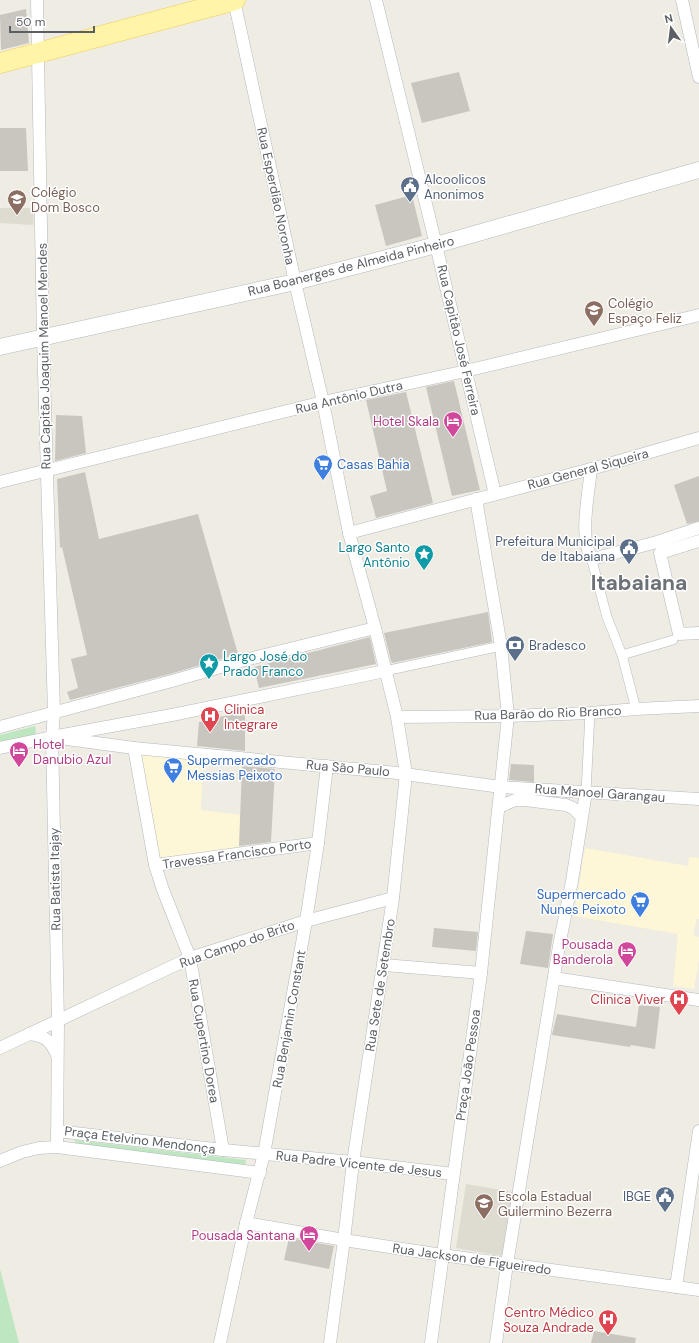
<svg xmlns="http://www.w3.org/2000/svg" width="699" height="1343" font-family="'DM Sans',sans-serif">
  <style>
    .commercial { fill: #fef7d7 }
    .education { fill: #dedbd1 }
    .green { fill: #bee6c0 }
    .building { fill: #c9c6c0 }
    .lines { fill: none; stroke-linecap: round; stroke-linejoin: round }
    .pedestrian-casing { stroke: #b5b9bd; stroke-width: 10 }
    .minor-casing { stroke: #b5b9bd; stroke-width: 13 }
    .tertiary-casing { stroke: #b5b9bd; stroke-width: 17 }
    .primary-casing { stroke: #f4cd56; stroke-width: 21 }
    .pedestrian { stroke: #fff; stroke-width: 9 }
    .minor { stroke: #fff; stroke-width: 12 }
    .tertiary { stroke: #fff; stroke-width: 16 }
    .primary { stroke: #fff4a7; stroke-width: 20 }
    .labels { text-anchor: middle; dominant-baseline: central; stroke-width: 3; stroke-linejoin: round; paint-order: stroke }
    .service-label { font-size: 13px; fill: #4e5e75; stroke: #fff; text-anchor: start }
    .education-label { font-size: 13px; fill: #785e54; stroke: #fff; text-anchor: start }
    .street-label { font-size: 13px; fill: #5b5f64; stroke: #fff }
    .hotel-label { font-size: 13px; fill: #b23c85; stroke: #fff; text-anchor: end }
    .shop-label { font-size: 13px; fill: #366cbe; stroke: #fff; text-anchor: start }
    .culture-label { font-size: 13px; fill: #0d838f; stroke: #fff; text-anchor: end }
    .health-label { font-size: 13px; fill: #be3a42; stroke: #fff; text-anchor: end }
    .town-label { font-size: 21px; font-weight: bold; fill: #6c7176; stroke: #fff }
  </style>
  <rect width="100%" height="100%" fill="#eeece3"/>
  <g class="commercial">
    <path d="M139,753L203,758L201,810L241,815L239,849L158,860Z"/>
    <path d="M585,848L688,866L689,857L699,858V919H697L693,935L699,937V959L694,989L673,986L678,934L574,916Z"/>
  </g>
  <g class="education">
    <path d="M0,208H34L33,225L0,223Z"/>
    <path d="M466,1184L513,1192L502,1256L456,1248Z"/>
  </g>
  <g class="green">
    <path d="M35,726L36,734L0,743V735Z"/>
    <path d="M75,1140L246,1160L245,1165L76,1145Z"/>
    <path d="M0,1269L19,1343H0Z"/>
  </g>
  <g class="building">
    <path d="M26,9L29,43L1,50L0,15Z"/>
    <path d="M459,72L470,111L422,123L411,83Z"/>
    <path d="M0,128H26L28,171H0Z"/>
    <path d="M412,195L422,236L386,246L375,205Z"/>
    <path d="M454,381L480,490L452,496L426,387Z"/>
    <path d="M406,392L433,503L376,518L370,496L387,491L366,400Z"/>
    <path d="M56,415L82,416L86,453L55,461Z"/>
    <path d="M85,472L99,539L198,514L238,654L170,674L70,700L67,692L78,688L71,659L87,655L62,547L60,548L57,479Z"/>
    <path d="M699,476V521L687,524L674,485Z"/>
    <path d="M488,612L492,642L392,663L391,661L384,633Z"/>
    <path d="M370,637L376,664L259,688L254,667Z"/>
    <path d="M245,711V751L197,746L199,722Z"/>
    <path d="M511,764L534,765V782L509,780Z"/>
    <path d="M242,766L275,769L271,842L239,846Z"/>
    <path d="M434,928L478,932L476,951L432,947Z"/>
    <path d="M526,931L553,934L548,968L520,964Z"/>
    <path d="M639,1005L660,1007L655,1049L631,1045L630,1047L552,1035L557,1014L636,1027Z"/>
    <path d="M289,1238L334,1246L329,1269L284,1260Z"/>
    <path d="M594,1331L636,1338L635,1343H591Z"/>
  </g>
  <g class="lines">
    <defs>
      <g id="pedestrian">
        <path d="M591,557L607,617L622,655L636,709"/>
        <path d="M622,655L673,640"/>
        <path d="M385,671L501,646"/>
        <path d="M586,792L590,713"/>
      </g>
      <g id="minor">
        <path d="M37,0L43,338L54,713L52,737L58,1021L57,1147"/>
        <path d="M234,0L295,282L323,402L349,533L375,628L397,717L406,774L393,898L353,1162L344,1240L330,1343"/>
        <path d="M376,0L436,245L495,494"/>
        <path d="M682,0L699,77"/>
        <path d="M591,469C589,491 579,537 591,557L596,558L657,542L699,528"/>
        <path d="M0,482L323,402L466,371L699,315"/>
        <path d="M349,533L591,469L699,438"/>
        <path d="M699,541L660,553L679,634L699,633"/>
        <path d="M397,717L508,716L590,713L636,709L699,706"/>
        <path d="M0,727L172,681L245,660L375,628"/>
        <path d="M52,737L134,748L397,773L501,787L699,799"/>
        <path d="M0,748L52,737L177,714L385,671"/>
        <path d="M134,748L155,865L163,890L190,958L223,1150"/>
        <path d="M499,807L515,800H525L566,805L573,808L581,816"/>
        <path d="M155,865L318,843"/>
        <path d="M384,965L481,973"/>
        <path d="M554,978L699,1000"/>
        <path d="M29,1034C46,1036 50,1040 57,1055"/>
        <path d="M0,1048L190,958L306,921L393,898"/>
        <path d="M57,1131L223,1150L353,1162L453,1174"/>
        <path d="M0,1161L22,1152L39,1148L57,1147L260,1173"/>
        <path d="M246,1223L344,1240L442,1255L699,1290"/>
        <path d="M676,1287L699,1131"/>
        <path d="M220,1343L246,1223L264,1154L306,921L318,843L327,766"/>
        <path d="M431,1343L481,973L508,716L501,646L476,499"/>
        <path d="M496,1343L507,1264L559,946L572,881L586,792"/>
      </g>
      <path id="tertiary" d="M0,347L295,282L436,245L699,170"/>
      <path id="primary" d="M0,63L235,0"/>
    </defs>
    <use href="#pedestrian" class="pedestrian-casing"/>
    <use href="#minor" class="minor-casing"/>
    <use href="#tertiary" class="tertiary-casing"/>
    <use href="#primary" class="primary-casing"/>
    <use href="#pedestrian" class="pedestrian"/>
    <use href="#minor" class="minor"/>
    <use href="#tertiary" class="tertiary"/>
    <use href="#primary" class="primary"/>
  </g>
  <defs>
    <symbol id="civic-pin" viewBox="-11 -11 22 30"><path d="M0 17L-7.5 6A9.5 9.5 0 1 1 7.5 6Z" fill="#5c6f8a" stroke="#fff"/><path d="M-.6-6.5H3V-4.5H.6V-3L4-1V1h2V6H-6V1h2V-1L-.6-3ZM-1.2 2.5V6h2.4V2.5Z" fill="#fff"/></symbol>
    <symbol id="school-pin" viewBox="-11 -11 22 30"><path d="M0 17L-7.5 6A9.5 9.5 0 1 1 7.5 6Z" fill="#8d6e63" stroke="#fff"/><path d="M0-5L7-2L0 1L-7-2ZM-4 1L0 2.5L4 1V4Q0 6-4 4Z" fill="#fff"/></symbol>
    <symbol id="hotel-pin" viewBox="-11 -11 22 30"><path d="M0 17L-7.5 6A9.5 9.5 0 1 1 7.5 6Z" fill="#d1479c" stroke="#fff"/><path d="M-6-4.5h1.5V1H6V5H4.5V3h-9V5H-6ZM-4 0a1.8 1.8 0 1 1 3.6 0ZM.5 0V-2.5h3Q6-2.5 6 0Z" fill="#fff"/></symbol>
    <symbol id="supermarket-pin" viewBox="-11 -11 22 30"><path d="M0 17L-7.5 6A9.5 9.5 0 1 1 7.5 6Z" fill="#3f7fe0" stroke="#fff"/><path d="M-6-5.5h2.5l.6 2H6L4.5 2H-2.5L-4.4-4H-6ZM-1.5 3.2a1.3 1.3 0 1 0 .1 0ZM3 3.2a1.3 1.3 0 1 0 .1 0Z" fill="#fff"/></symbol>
    <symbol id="sight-pin" viewBox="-11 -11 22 30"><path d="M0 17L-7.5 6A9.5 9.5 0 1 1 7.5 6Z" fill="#0f9aa8" stroke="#fff"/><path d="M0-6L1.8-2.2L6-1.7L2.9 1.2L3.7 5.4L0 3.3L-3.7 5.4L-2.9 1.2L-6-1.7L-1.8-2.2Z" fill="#fff"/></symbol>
    <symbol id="bank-pin" viewBox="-11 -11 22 30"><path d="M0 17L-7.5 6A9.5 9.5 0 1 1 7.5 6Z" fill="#5c6f8a" stroke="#fff"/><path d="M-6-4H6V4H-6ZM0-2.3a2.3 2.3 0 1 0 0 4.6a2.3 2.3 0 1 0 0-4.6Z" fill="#fff"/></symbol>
    <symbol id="hospital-pin" viewBox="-11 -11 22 30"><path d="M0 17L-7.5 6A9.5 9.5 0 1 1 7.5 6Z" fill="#e0444e" stroke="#fff"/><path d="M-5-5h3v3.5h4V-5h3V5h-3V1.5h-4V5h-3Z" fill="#fff"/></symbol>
  </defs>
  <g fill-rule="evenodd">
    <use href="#civic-pin" x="399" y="175" width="22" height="30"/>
    <use href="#school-pin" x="6" y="188" width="22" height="30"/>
    <use href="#school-pin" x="583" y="299" width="22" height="30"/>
    <use href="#hotel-pin" x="442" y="410" width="22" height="30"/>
    <use href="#supermarket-pin" x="312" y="453" width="22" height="30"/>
    <use href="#civic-pin" x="618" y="537" width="22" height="30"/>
    <use href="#sight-pin" x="413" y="543" width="22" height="30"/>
    <use href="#bank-pin" x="504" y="634" width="22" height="30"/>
    <use href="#sight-pin" x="198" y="652" width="22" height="30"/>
    <use href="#hospital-pin" x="199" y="705" width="22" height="30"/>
    <use href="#hotel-pin" x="8" y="740" width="22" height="30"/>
    <use href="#supermarket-pin" x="162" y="756" width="22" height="30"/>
    <use href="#supermarket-pin" x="629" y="890" width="22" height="30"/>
    <use href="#hotel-pin" x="616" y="940" width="22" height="30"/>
    <use href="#hospital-pin" x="668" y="988" width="22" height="30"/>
    <use href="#civic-pin" x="654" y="1185" width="22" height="30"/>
    <use href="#school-pin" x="473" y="1192" width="22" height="30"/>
    <use href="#hotel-pin" x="298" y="1224" width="22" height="30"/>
    <use href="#hospital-pin" x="597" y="1308" width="22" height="30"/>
  </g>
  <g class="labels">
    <g class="service-label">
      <text x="424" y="179">Alcoolicos<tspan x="424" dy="15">Anonimos</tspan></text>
      <text x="615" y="541" text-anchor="end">Prefeitura Municipal<tspan x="615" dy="15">de Itabaiana</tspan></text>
      <text x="529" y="645">Bradesco</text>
      <text x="651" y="1196" text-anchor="end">IBGE</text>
    </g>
    <g class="education-label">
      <text x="31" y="192">Colégio<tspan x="31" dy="15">Dom Bosco</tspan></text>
      <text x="608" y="303">Colégio<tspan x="608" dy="15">Espaço Feliz</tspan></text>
      <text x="498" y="1196">Escola Estadual<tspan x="498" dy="15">Guilermino Bezerra</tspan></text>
    </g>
    <g class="street-label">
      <text transform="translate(276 196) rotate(78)">Rua Esperdião Noronha</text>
      <text transform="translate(351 266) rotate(-14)">Rua Boanerges de Almeida Pinheiro</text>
      <text transform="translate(459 340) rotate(77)">Rua Capitão José Ferreira</text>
      <text transform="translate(44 356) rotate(-91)">Rua Capitão Joaquim Manoel Mendes</text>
      <text transform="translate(349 397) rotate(-13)">Rua Antônio Dutra</text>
      <text transform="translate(588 469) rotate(-15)">Rua General Siqueira</text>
      <text transform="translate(548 713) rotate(-2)">Rua Barão do Rio Branco</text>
      <text transform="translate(348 768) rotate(5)">Rua São Paulo</text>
      <text transform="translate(600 793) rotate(4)">Rua Manoel Garangau</text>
      <text transform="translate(237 854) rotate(-8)">Travessa Francisco Porto</text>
      <text transform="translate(55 879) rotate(-91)">Rua Batista Itajay</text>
      <text transform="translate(237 944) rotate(-19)">Rua Campo do Brito</text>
      <text transform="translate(380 985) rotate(-81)">Rua Sete de Setembro</text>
      <text transform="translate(289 1019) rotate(-80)">Rua Benjamin Constant</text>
      <text transform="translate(204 1041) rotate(80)">Rua Cupertino Dorea</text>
      <text transform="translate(468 1065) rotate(-82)">Praça João Pessoa</text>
      <text transform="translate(140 1140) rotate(7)">Praça Etelvino Mendonça</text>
      <text transform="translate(359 1164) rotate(6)">Rua Padre Vicente de Jesus</text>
      <text transform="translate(472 1259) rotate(8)">Rua Jackson de Figueiredo</text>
    </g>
    <g class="hotel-label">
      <text x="439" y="421">Hotel Skala</text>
      <text x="33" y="744" text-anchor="start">Hotel<tspan x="33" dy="15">Danubio Azul</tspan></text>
      <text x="613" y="944">Pousada<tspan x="613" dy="15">Banderola</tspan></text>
      <text x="295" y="1235">Pousada Santana</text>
    </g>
    <g class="shop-label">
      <text x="337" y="464">Casas Bahia</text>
      <text x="187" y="760">Supermercado<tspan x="187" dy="15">Messias Peixoto</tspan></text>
      <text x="626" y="894" text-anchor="end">Supermercado<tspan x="626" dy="15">Nunes Peixoto</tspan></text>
    </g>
    <g class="culture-label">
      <text x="410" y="547">Largo Santo<tspan x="410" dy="15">Antônio</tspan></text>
      <text x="223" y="656" text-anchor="start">Largo José do<tspan x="223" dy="15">Prado Franco</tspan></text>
    </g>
    <g class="health-label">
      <text x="224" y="709" text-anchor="start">Clinica<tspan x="224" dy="15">Integrare</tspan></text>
      <text x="665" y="999">Clinica Viver</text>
      <text x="594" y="1312">Centro Médico<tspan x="594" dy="15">Souza Andrade</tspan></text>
    </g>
    <g class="town-label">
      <text x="639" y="583">Itabaiana</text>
    </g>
  </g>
  <g transform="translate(671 28) rotate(346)" stroke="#ffffff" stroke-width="3" paint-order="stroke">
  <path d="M0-3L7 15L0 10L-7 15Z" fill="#5b5f64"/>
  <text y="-6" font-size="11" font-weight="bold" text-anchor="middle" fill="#5b5f64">N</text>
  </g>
  <path d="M10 26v6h84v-6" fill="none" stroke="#5b5f64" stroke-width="2"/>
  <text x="16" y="26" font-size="12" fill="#5b5f64" stroke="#ffffff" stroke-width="3" paint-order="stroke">50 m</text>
</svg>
